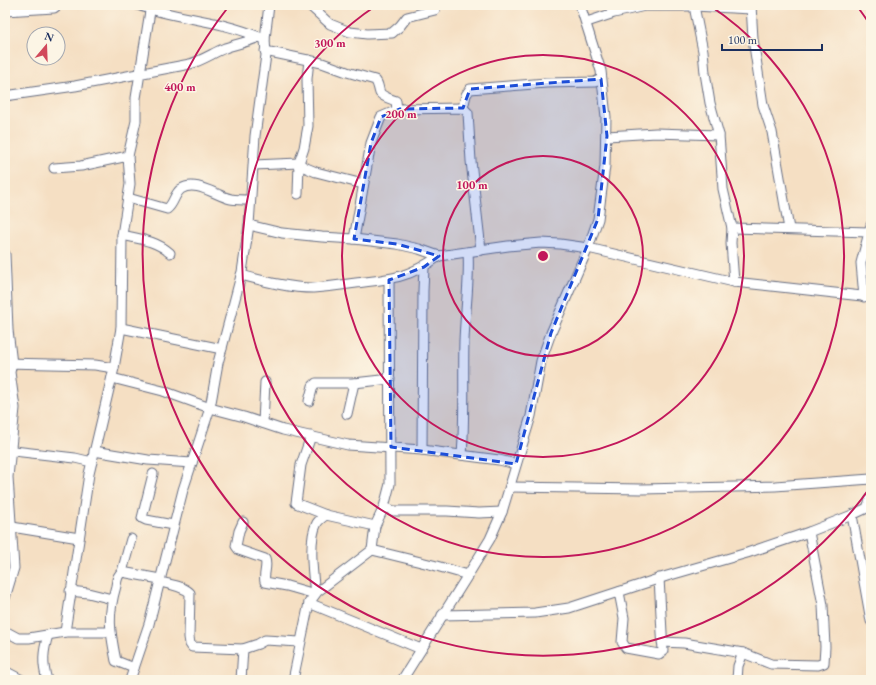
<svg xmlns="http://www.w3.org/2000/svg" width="876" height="685" viewBox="0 0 876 685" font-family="'EB Garamond',serif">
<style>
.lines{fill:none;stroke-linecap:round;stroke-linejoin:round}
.minor-casing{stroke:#676d81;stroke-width:11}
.minor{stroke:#fff;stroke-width:9}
.marked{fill:#1d4ed8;fill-opacity:0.2;stroke:#1d4ed8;stroke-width:3;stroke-dasharray:8 5;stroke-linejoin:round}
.ring{fill:none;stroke:#c2185b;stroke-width:2}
.centre{fill:#c2185b;stroke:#fcf5e5;stroke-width:2}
.ring-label{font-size:12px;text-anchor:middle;font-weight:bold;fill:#c2185b;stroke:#fcf5e5;stroke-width:3;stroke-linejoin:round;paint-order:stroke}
</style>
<rect width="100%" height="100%" fill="#fcf5e5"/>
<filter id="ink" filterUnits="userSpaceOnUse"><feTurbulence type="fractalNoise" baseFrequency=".025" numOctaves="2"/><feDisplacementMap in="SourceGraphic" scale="8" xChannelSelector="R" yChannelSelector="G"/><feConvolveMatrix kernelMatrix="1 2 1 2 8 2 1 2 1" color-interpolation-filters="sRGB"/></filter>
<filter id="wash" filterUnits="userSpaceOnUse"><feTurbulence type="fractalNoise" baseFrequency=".012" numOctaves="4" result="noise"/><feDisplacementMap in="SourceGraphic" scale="16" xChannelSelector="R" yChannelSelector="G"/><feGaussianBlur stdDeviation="0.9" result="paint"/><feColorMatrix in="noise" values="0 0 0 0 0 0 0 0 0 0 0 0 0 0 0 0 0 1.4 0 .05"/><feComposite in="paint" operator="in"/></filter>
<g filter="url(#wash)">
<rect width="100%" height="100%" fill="#f5dfc3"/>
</g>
<g filter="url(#ink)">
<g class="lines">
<defs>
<g id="minor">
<path d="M138,5C177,19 220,20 259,37"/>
<polyline points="309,5 330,24 350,32 367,34 392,33 400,26 407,17 435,10 437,5"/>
<polyline points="751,5 753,39 763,105 772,132 789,229"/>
<polyline points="694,6 703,51 705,73 710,103 719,135 723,189 732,228 731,243 734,282"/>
<polyline points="5,11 54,8 58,5"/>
<polyline points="587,22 614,13 645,6 694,6 751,9"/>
<path d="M265,51L322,63L347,72L375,80C379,84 378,88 380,93C383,97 391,99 396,101L397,110"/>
<path d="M5,96L75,86L190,64C203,60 213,53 225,48C236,44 248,42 259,37L265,39"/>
<polyline points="463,108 466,95 470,89 546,83 595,82 601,79"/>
<polyline points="607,136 656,133 719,135"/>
<polyline points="254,165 299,163 304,167 316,172 363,184"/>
<polyline points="54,168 81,166 128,156"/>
<polyline points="298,194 299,163 304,148 308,126 307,79 309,60"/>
<path d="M128,198L167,209C174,204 174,194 181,189C196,179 216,196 231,199C237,200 244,200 250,200"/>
<polyline points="249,225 282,233 322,237 354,239 397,244 419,249 439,256 508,246 541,243 560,244 588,248 734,282 871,297"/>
<polyline points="732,228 869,232"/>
<path d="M122,235C140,239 157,241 170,253"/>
<polyline points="354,239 371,143 381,117 400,109 463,108 468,113 471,161 481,250"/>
<polyline points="5,254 8,330 12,364 10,372 15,408 8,477 14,568 5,598"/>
<path d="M241,275C264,281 289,288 313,288C328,287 342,285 356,283C392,279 409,278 439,256"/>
<polyline points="864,297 861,263 871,225"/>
<polyline points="121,328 222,349"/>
<polyline points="5,363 95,365 114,368"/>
<polyline points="112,378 163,391 210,408 244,417 283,430 348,445 422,450 499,460 516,464"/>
<polyline points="309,401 313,386 316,383 354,383 390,379"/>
<polyline points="347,414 354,383"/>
<polyline points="263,423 265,382"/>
<polyline points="311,436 301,465 296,503 298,504 326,515 375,526"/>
<polyline points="5,450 75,458 92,462"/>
<polyline points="422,450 423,291 424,267"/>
<polyline points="94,451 148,460 192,463"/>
<path d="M462,455C465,417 463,379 464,341C465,311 470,281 468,252"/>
<polyline points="153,474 142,518 146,520 173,525"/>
<polyline points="510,487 642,489 775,486 871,479"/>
<polyline points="384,507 394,511 447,511 479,513 502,512"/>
<polyline points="852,515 871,621"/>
<path d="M243,522L239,531L236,546L239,550L265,559C268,566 263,574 265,582L287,586L315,594C313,576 308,539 317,523C319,520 323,517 326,515"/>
<polyline points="12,527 79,538"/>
<polyline points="372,550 433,565 468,575"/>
<polyline points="122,572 131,539"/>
<path d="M160,582C169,584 183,586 190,593L189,637L190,644L192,647L243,649L258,644L265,640L300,642"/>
<polyline points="70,591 88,593 112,599"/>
<polyline points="619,592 624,618 622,642 626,648 659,654 663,651 659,578"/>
<polyline points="309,603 421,649"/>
<polyline points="442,615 535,613 569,608 667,576 747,553 809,532 852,515 867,508 871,497"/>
<polyline points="5,631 18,638 29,638 65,632 110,632"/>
<polyline points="65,632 89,474 114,368 121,328 122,235 130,184 128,156 136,121 136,98 151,5"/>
<polyline points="662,642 684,643 743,653 771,664 818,665 824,663 825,647 823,605 809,532"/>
<path d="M134,668L116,661C110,630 107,617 116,586C117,580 117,575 122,572L160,579"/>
<polyline points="5,671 22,680"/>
<path d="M47,680C42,663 43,652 48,635"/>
<polyline points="130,680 149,624 183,490 210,408 218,363 242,272 249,225 255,136 266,55 265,39 269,5"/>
<polyline points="241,680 243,649"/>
<polyline points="293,680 309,603 317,592 372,550 375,526 384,507 390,484 389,280"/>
<polyline points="402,680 468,575 490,539 502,512 531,416 541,361 551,333 588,248 598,219 605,166 606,117 601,71 580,5"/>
<polyline points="737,680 738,666 743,653"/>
</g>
</defs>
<!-- minor casing -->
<use href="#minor" class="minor-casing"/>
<!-- minor -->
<use href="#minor" class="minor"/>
</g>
</g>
<!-- marked area -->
<path class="marked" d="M601,79L607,136L598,219L551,333L516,464L391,447L389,280L424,267L439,256L397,244L354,239L371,143L381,117L400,109L463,108L470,89Z"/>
<!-- distance rings -->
<g class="ring">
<circle cx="543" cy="256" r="100"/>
<circle cx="543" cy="256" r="201"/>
<path d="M709 5A301 301 0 1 1 377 5"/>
<path d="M869 489A401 401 0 1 1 229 6M857 6A401 401 0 0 1 869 23"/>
</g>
<circle cx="543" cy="256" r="6" class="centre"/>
<g class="ring-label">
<text x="330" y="47">300 m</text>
<text x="180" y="91">400 m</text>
<text x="401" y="118">200 m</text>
<text x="472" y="189">100 m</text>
</g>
<!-- margin -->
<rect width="876" height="685" fill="none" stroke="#fcf5e5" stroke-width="20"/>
<!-- north arrow -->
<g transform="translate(46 46) rotate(19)"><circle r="19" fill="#fcf5e5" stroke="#a2a6af"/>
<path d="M0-3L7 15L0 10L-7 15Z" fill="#d1495b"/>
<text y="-6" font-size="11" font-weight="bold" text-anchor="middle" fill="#1b2f5e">N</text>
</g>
<!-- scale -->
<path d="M722 44v6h100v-6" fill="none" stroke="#1b2f5e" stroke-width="2"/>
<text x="728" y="44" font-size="12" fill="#1b2f5e" stroke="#fcf5e5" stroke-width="3" paint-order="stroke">100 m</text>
</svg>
